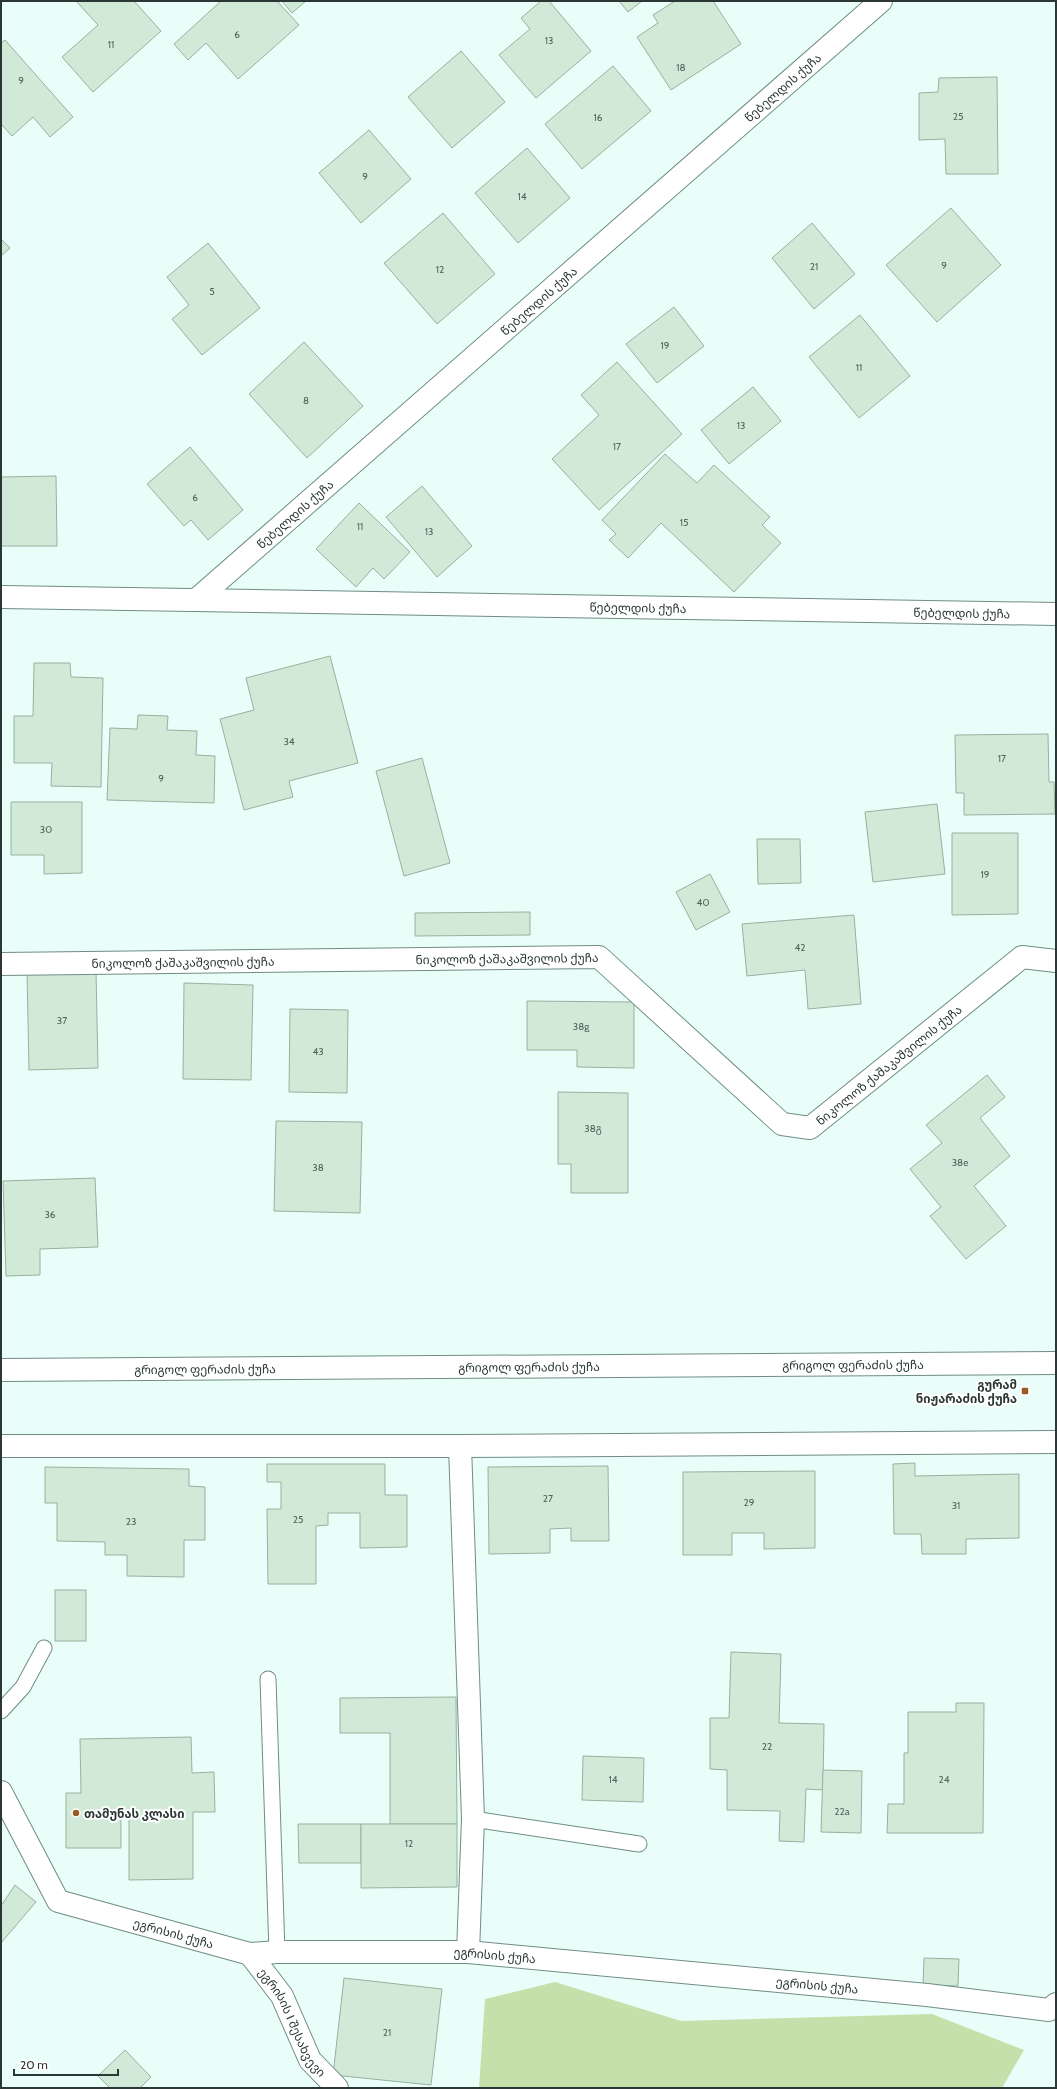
<svg xmlns="http://www.w3.org/2000/svg" width="1057" height="2089" viewBox="0 0 1057 2089" font-family="Cabin,'Noto Sans Georgian',sans-serif">
<style>
.green{fill:#c6e0ac}
.building{fill:#d1ead8;stroke:#98b09f}
.lines{fill:none;stroke-linecap:round;stroke-linejoin:round}
.lane-casing{stroke:#6e8d85;stroke-width:17}
.street-casing{stroke:#6e8d85;stroke-width:24}
.secondary-casing{stroke:#6e8d85;stroke-width:24}
.lane{stroke:#fff;stroke-width:15}
.street{stroke:#fff;stroke-width:22}
.secondary{stroke:#fff;stroke-width:22}
.poi-dot{fill:#9b5a25;stroke:#fff;stroke-width:1.5}
.labels{text-anchor:middle;dominant-baseline:central;stroke-width:4;stroke-linejoin:round;paint-order:stroke}
.number-label{font-size:10px;fill:#54645d}
.street-label{font-size:12px;fill:#2a3734;stroke:#fff}
.poi-label{font-size:12px;font-weight:bold;fill:#2a3734;stroke:#fff;text-anchor:end}
</style>
<rect width="100%" height="100%" fill="#eafef9"/>
<!-- green -->
<polygon class="green" points="555,1982 681,2021 932,2014 1024,2050 1002,2088 479,2088 485,1999"/>
<!-- building -->
<g class="building">
<polygon points="76,1 134,1 161,31 93,92 62,57 98,25"/>
<polygon points="221,1 277,1 299,25 238,79 206,43 188,60 174,44"/>
<polygon points="282,1 306,1 292,13"/>
<polygon points="541,1 549,1 591,51 536,98 499,55 530,29 521,18"/>
<polygon points="619,1 642,1 628,12"/>
<polygon points="675,1 713,1 741,44 671,90 637,37 658,23 653,15"/>
<polygon points="5,40 73,117 50,137 33,117 12,136 1,124 1,43"/>
<polygon points="461,51 505,102 452,148 408,97"/>
<polygon points="613,66 651,111 582,169 545,124"/>
<polygon points="997,77 998,174 946,174 945,139 919,140 919,93 938,92 939,78"/>
<polygon points="369,130 411,179 361,223 319,173"/>
<polygon points="527,148 570,198 518,243 475,193"/>
<polygon points="951,208 1001,265 937,322 886,265"/>
<polygon points="443,213 495,274 437,324 384,263"/>
<polygon points="812,223 855,274 814,309 772,258"/>
<polygon points="1,239 10,248 1,256"/>
<polygon points="208,243 260,308 202,355 172,319 189,305 167,277"/>
<polygon points="674,307 704,346 657,383 626,344"/>
<polygon points="860,315 910,376 859,418 809,357"/>
<polygon points="304,342 363,406 307,458 249,394"/>
<polygon points="617,362 682,434 599,510 552,459 599,415 581,395"/>
<polygon points="753,387 781,421 729,464 701,430"/>
<polygon points="190,447 243,510 208,540 191,520 184,526 147,484"/>
<polygon points="665,454 697,483 714,465 770,517 762,525 781,543 734,592 661,523 628,558 609,540 616,534 602,520"/>
<polygon points="56,476 57,546 1,546 1,477"/>
<polygon points="422,486 472,546 437,577 386,517"/>
<polygon points="359,503 410,552 384,579 373,568 356,587 316,549"/>
<polygon points="330,656 358,763 289,781 293,797 244,810 220,719 254,710 246,678"/>
<polygon points="34,663 70,663 71,677 103,678 101,787 51,786 52,763 14,763 14,716 33,716"/>
<polygon points="138,715 168,716 167,730 197,731 196,755 215,756 214,803 107,800 110,728 137,729"/>
<polygon points="1048,734 1049,782 1054,782 1055,814 964,815 964,793 956,793 955,735"/>
<polygon points="422,758 450,863 404,876 376,771"/>
<polygon points="11,802 82,802 82,873 44,874 44,855 11,855"/>
<polygon points="937,804 945,874 873,882 865,812"/>
<polygon points="952,833 1018,833 1018,914 952,915"/>
<polygon points="757,839 800,839 801,883 758,884"/>
<polygon points="710,874 730,912 696,930 676,892"/>
<polygon points="530,912 530,935 415,936 415,913"/>
<polygon points="854,915 861,1004 808,1009 805,970 747,976 742,924"/>
<polygon points="96,970 98,1068 29,1070 27,972"/>
<polygon points="184,983 253,985 251,1080 183,1079"/>
<polygon points="527,1001 634,1002 634,1068 577,1067 577,1050 527,1050"/>
<polygon points="290,1009 348,1010 347,1093 289,1092"/>
<polygon points="987,1075 1005,1097 980,1118 1010,1156 974,1186 1006,1226 966,1259 930,1216 941,1207 910,1169 942,1143 926,1125"/>
<polygon points="558,1092 628,1093 628,1193 571,1193 571,1164 558,1164"/>
<polygon points="276,1121 362,1122 360,1213 274,1211"/>
<polygon points="95,1178 98,1247 40,1249 40,1275 6,1276 3,1181"/>
<polygon points="915,1463 915,1476 1019,1474 1019,1538 966,1539 966,1554 922,1554 921,1534 894,1534 893,1464"/>
<polygon points="267,1464 385,1464 385,1495 407,1495 407,1547 360,1548 360,1513 328,1513 328,1525 316,1526 316,1584 268,1584 267,1509 281,1509 281,1482 267,1482"/>
<polygon points="608,1466 609,1541 571,1541 571,1528 550,1529 550,1553 489,1554 488,1467"/>
<polygon points="45,1467 189,1469 189,1486 205,1487 205,1540 184,1540 184,1577 127,1576 127,1555 105,1555 105,1542 57,1541 57,1503 45,1503"/>
<polygon points="815,1471 815,1548 764,1549 764,1533 732,1533 732,1555 683,1555 683,1472"/>
<rect x="55" y="1590" width="31" height="51"/>
<polygon points="731,1652 781,1654 779,1723 824,1724 823,1790 806,1789 804,1842 779,1841 780,1811 727,1810 727,1770 710,1769 710,1718 729,1718"/>
<polygon points="456,1697 457,1824 390,1824 390,1733 340,1733 340,1698"/>
<polygon points="956,1703 984,1703 983,1833 887,1833 888,1804 904,1804 904,1753 908,1753 908,1712 956,1712"/>
<polygon points="191,1737 192,1773 214,1772 215,1812 193,1812 193,1879 129,1880 129,1815 121,1815 121,1848 66,1848 66,1793 81,1793 80,1739"/>
<polygon points="583,1756 644,1758 643,1802 582,1800"/>
<polygon points="823,1770 862,1771 861,1833 821,1832"/>
<polygon points="298,1824 361,1824 361,1863 299,1863"/>
<polygon points="361,1824 457,1824 457,1887 361,1888"/>
<polygon points="15,1885 36,1902 1,1943 1,1906"/>
<polygon points="924,1958 959,1959 958,1986 923,1985"/>
<polygon points="344,1978 442,1989 431,2085 333,2075"/>
<polygon points="125,2050 151,2077 140,2088 110,2088 98,2076"/>
</g>
<g class="lines">
<defs>
<g id="lane">
<polyline points="268,1679 277,1952"/>
<polyline points="1,1711 23,1687 44,1648"/>
<polyline points="473,1819 639,1844"/>
</g>
<g id="street">
<path id="s1" d="M1,597L1056,614"/>
<path id="s2" d="M196,600L881,1"/>
<path id="s3" d="M1,964L599,957L782,1124L810,1128L1022,957L1056,961"/>
<polyline points="1,1446 460,1446 1056,1442"/>
<polyline points="460,1446 473,1819 468,1952"/>
<path id="s4" d="M1,1792L58,1901L250,1954L277,1952H468L927,1995L1049,2010L1056,2004"/>
<path id="s5" d="M250,1954L282,1996L310,2060L337,2088"/>
</g>
<g id="secondary">
<path id="s6" d="M1,1370L1056,1363"/>
</g>
</defs>
<!-- lane casing -->
<use href="#lane" class="lane-casing"/>
<!-- street casing -->
<use href="#street" class="street-casing"/>
<!-- secondary casing -->
<use href="#secondary" class="secondary-casing"/>
<!-- lane -->
<use href="#lane" class="lane"/>
<!-- street -->
<use href="#street" class="street"/>
<!-- secondary -->
<use href="#secondary" class="secondary"/>
</g>
<!-- markers -->
<g class="poi-dot">
<rect x="1021" y="1387" width="8" height="8" rx="2"/>
<circle cx="76" cy="1813" r="4"/>
</g>
<g class="labels">
<!-- number labels -->
<g class="number-label">
<text x="237" y="34">6</text>
<text x="549" y="40">13</text>
<text x="111" y="44">11</text>
<text x="681" y="67">18</text>
<text x="21" y="80">9</text>
<text x="958" y="116">25</text>
<text x="598" y="117">16</text>
<text x="365" y="176">9</text>
<text x="522" y="196">14</text>
<text x="944" y="265">9</text>
<text x="814" y="266">21</text>
<text x="440" y="269">12</text>
<text x="212" y="291">5</text>
<text x="665" y="345">19</text>
<text x="859" y="367">11</text>
<text x="306" y="400">8</text>
<text x="741" y="425">13</text>
<text x="617" y="446">17</text>
<text x="195" y="497">6</text>
<text x="684" y="522">15</text>
<text x="360" y="526">11</text>
<text x="429" y="531">13</text>
<text x="289" y="741">34</text>
<text x="1002" y="758">17</text>
<text x="161" y="778">9</text>
<text x="46" y="829">30</text>
<text x="985" y="874">19</text>
<text x="703" y="902">40</text>
<text x="800" y="947">42</text>
<text x="62" y="1020">37</text>
<text x="581" y="1026">38g</text>
<text x="318" y="1051">43</text>
<text x="593" y="1128">38გ</text>
<text x="960" y="1162">38e</text>
<text x="318" y="1167">38</text>
<text x="50" y="1214">36</text>
<text x="548" y="1498">27</text>
<text x="749" y="1502">29</text>
<text x="956" y="1505">31</text>
<text x="298" y="1519">25</text>
<text x="131" y="1521">23</text>
<text x="767" y="1746">22</text>
<text x="613" y="1779">14</text>
<text x="944" y="1779">24</text>
<text x="842" y="1811">22a</text>
<text x="409" y="1843">12</text>
<text x="387" y="2032">21</text>
</g>
<!-- street labels -->
<g class="street-label">
<text stroke="none"><textPath href="#s2" startOffset="779">წებელდის ქუჩა</textPath></text>
<text stroke="none"><textPath href="#s2" startOffset="455">წებელდის ქუჩა</textPath></text>
<text stroke="none"><textPath href="#s2" startOffset="131">წებელდის ქუჩა</textPath></text>
<text stroke="none"><textPath href="#s1" startOffset="637">წებელდის ქუჩა</textPath></text>
<text stroke="none"><textPath href="#s1" startOffset="961">წებელდის ქუჩა</textPath></text>
<text stroke="none"><textPath href="#s3" startOffset="506">ნიკოლოზ ქაშაკაშვილის ქუჩა</textPath></text>
<text stroke="none"><textPath href="#s3" startOffset="182">ნიკოლოზ ქაშაკაშვილის ქუჩა</textPath></text>
<text stroke="none"><textPath href="#s3" startOffset="975">ნიკოლოზ ქაშაკაშვილის ქუჩა</textPath></text>
<text stroke="none"><textPath href="#s6" startOffset="852">გრიგოლ ფერაძის ქუჩა</textPath></text>
<text stroke="none"><textPath href="#s6" startOffset="528">გრიგოლ ფერაძის ქუჩა</textPath></text>
<text stroke="none"><textPath href="#s6" startOffset="204">გრიგოლ ფერაძის ქუჩა</textPath></text>
<text stroke="none"><textPath href="#s4" startOffset="243">ეგრისის ქუჩა</textPath></text>
<text stroke="none"><textPath href="#s4" startOffset="567">ეგრისის ქუჩა</textPath></text>
<text stroke="none"><textPath href="#s4" startOffset="891">ეგრისის ქუჩა</textPath></text>
<text stroke="none"><textPath href="#s5" startOffset="81">ეგრისის I შესახვევი</textPath></text>
</g>
<!-- poi labels -->
<g class="poi-label">
<text x="1017" y="1384">გურამ<tspan x="1017" dy="14">ნიჟარაძის ქუჩა</tspan></text>
<text x="84" y="1813" text-anchor="start">თამუნას კლასი</text>
</g>
</g>
<!-- border -->
<rect width="1057" height="2089" fill="none" stroke="#2a3734" stroke-width="4"/>
<!-- scale -->
<path d="M14 2069v6h104v-6" fill="none" stroke="#2a3734" stroke-width="2"/>
<text x="20" y="2069" font-size="12" fill="#2a3734" stroke="#ffffff" stroke-width="3" paint-order="stroke">20 m</text>
</svg>
